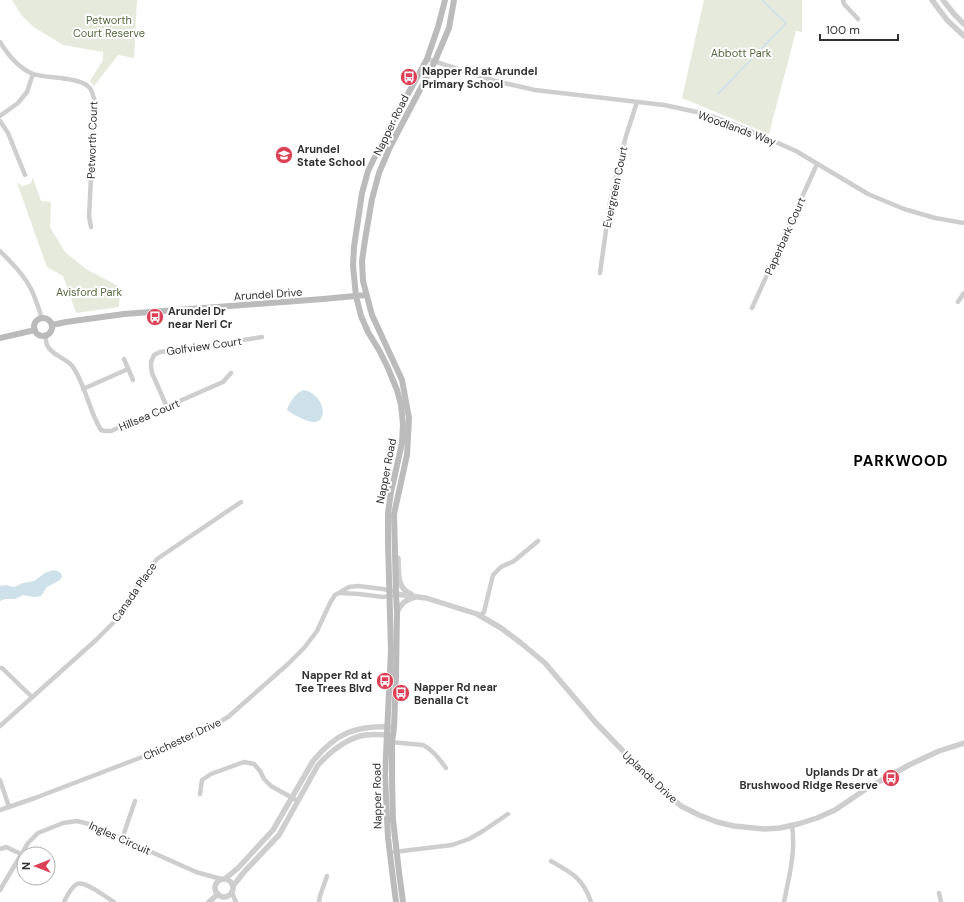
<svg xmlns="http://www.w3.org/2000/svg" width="964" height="902" viewBox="0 0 964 902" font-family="'DM Sans',sans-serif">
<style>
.green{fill:#e5eadd}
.water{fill:#cee1eb}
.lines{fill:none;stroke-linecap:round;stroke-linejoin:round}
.stream{stroke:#cee1eb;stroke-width:1.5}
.minor{stroke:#cecece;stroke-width:4.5}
.tertiary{stroke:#cecece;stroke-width:5.5}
.secondary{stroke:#bbb;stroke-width:6}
.labels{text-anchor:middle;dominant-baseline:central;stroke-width:4;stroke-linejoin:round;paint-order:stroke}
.park-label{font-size:11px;fill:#576b40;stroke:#fff}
.poi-label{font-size:11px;font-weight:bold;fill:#313131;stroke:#fff;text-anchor:start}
.street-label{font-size:11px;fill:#313131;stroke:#fff}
.district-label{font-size:15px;font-weight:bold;letter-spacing:1px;fill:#000;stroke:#fff}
</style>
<rect width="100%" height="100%" fill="#fff"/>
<!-- green -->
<g class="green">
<polygon points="12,0 137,0 134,58 118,55 94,86 90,81 103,60 103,52 63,45 35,28 22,16"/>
<polygon points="704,0 802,0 802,32 796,31 769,134 682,98"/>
<polygon points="33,178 41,201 51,202 50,227 65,252 86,269 120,287 119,307 76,313 63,276 47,267 17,183 23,186 31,183"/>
</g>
<!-- water -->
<g class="water">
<path d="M303,390C327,393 332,433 303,419C298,417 292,414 287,410C290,401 295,394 303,390Z"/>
<path d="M53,570C58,571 62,572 62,577L60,580L47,587L41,596L34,597L23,595L15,599H5L0,601V586L5,585L14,587L23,583L34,581L45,573Z"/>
</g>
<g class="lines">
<!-- stream -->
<polyline class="stream" points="718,94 786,23 762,0"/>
<!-- minor -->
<g class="minor">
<polyline points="843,0 844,4 858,19"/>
<path d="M0,42C8,55 18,68 33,74C47,79 84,76 91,90C93,94 94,99 95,102L89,216L91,227"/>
<polyline points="427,59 495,81 535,90 664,105 706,114 746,129 796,151 868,194 904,209 935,218 964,223"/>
<polyline points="0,116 18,103 27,92 33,74"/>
<polyline points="0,121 8,133 25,175"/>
<path d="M0,251C12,263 25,276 32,291C36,300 39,309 42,319"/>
<polyline points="600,273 610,202 626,136 637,102"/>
<polyline points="958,302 964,293"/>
<polyline points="752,308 817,164"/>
<path d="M45,336C46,339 46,342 47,345C52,356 67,358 73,367C86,386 89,411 101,430L105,431H111L223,382L231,373"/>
<polyline points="124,359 133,380"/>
<polyline points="83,389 128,369"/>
<polyline points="167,407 152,373 151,366 151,362 154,355 160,352 186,349 262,337"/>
<polyline points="339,593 359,594 383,597 391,596"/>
<polyline points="480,616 484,612 493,575 501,567 514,561 538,541"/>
<polyline points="0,668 2,668 32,697"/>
<polyline points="0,726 96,640 120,616 140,582 157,559 241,502"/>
<path d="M390,742L423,745C433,750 439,759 446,768"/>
<polyline points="0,780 9,807"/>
<polyline points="200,794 202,780 211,774 244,762 254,764 260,771 264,779 271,786 298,801"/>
<polyline points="0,810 35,798 150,754 206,730 228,717 288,664 304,648 317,631 330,603 335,595 339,593 349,587 358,586 383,589 392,591"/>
<polyline points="122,839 135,801"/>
<polyline points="0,849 6,847 21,854"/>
<polyline points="394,852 452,845 469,839 483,831 508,814"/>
<path d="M551,861C572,873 583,878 591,902"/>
<polyline points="0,890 28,843 38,833 63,823 77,821 89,824 196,872 221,879"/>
<polyline points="232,893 236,902"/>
<polyline points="939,893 941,902"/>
<path d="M64,902C67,896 71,887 77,884C85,880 107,898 114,902"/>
<polyline points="319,902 320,896 327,876"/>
<path d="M784,902C789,877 796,851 792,826"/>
</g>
<!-- tertiary -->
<g class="tertiary">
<polyline points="932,0 947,20 964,36"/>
<polyline points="943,0 954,14 964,24"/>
<path d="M398,558C399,572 396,588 411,594"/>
<polyline points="396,594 426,598 477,614 501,628 521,643 545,663 596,723 654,783 681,806 699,815 717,822 734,826 765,829 780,828 798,824 817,818 835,810 866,789 909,765 939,751 964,743"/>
<path d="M397,612C402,603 405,600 415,597"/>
<path d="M226,878L238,868L273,830L313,761C336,733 356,725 392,727"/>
<circle cx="224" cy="888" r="9"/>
<path d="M233,886L244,872L279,835L318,765C330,752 347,738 365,735C374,734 382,735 391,735"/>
<polyline points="209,902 218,894"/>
</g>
<!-- secondary -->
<g class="secondary">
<circle cx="43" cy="327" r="9"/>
<polyline points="52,325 66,322 124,314 323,299 366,295"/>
<polyline points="0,338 35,330"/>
<polyline points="396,902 388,838 385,775 391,651 388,542 388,513 391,492 402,443 403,424 401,405 397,390 388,368 379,350 368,332 361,316 356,296 353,266 354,247 362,193 368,171 386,134 427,59 438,27 445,0"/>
<polyline points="403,902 399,872 393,820 392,779 392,742 394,727 396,676 397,612 396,594 394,514 407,455 409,418 402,380 372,315 363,281 362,261 365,240 372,199 379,173 390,147 435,61 449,28 454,0"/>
</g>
</g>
<!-- icons -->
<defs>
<symbol id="bus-disc" viewBox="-11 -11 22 22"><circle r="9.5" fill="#db4054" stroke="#fff"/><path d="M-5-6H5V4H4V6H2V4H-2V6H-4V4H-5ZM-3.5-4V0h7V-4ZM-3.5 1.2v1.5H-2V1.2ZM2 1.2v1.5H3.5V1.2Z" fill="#fff"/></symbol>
<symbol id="school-disc" viewBox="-11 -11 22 22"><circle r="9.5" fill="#db4054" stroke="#fff"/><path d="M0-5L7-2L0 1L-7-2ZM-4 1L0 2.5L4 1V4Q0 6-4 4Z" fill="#fff"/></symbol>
</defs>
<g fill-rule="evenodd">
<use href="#bus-disc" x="399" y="67" width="20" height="20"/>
<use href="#school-disc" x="274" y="145" width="20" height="20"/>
<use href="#bus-disc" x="145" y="307" width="20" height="20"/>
<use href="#bus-disc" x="375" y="671" width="20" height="20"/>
<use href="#bus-disc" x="391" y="683" width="20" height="20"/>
<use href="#bus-disc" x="881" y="768" width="20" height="20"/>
</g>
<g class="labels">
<!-- park labels -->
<g class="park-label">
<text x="109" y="20">Petworth<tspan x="109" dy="13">Court Reserve</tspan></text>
<text x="741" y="53">Abbott Park</text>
<text x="89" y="292">Avisford Park</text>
</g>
<!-- poi labels -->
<g class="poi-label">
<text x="422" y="71">Napper Rd at Arundel<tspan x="422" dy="13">Primary School</tspan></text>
<text x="297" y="149">Arundel<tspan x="297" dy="13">State School</tspan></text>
<text x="168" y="311">Arundel Dr<tspan x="168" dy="13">near Neri Cr</tspan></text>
<text x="372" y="675" text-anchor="end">Napper Rd at<tspan x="372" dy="13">Tee Trees Blvd</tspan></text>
<text x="414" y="687">Napper Rd near<tspan x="414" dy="13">Benalla Ct</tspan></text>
<text x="878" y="772" text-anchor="end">Uplands Dr at<tspan x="878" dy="13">Brushwood Ridge Reserve</tspan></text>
</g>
<!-- street labels -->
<g class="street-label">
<text transform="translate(391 125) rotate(-64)">Napper Road</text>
<text transform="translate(737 128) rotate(20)">Woodlands Way</text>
<text transform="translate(92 140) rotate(-88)">Petworth Court</text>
<text transform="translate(615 187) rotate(-78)">Evergreen Court</text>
<text transform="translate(785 236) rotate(-66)">Paperbark Court</text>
<text transform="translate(268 294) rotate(-4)">Arundel Drive</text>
<text transform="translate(204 346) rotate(-8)">Golfview Court</text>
<text transform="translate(149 415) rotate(-23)">Hillsea Court</text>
<text transform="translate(386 471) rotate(-79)">Napper Road</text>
<text transform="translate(134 592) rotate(-55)">Canada Place</text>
<text transform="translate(182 739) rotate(-25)">Chichester Drive</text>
<text transform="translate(650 777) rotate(43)">Uplands Drive</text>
<text transform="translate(377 796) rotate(-91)">Napper Road</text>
<text transform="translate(120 838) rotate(24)">Ingles Circuit</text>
</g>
<!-- district labels -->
<g class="district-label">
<text x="901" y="461">PARKWOOD</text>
</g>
</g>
<!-- north arrow -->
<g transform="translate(36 866) rotate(270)"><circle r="19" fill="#ffffff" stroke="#adadad"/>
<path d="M0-3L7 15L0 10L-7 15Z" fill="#db4054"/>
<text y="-6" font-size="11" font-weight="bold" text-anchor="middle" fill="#313131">N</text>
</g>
<!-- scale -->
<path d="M820 34v6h78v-6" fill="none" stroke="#313131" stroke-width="2"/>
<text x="826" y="34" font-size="12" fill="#313131" stroke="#ffffff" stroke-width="3" paint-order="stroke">100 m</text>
</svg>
